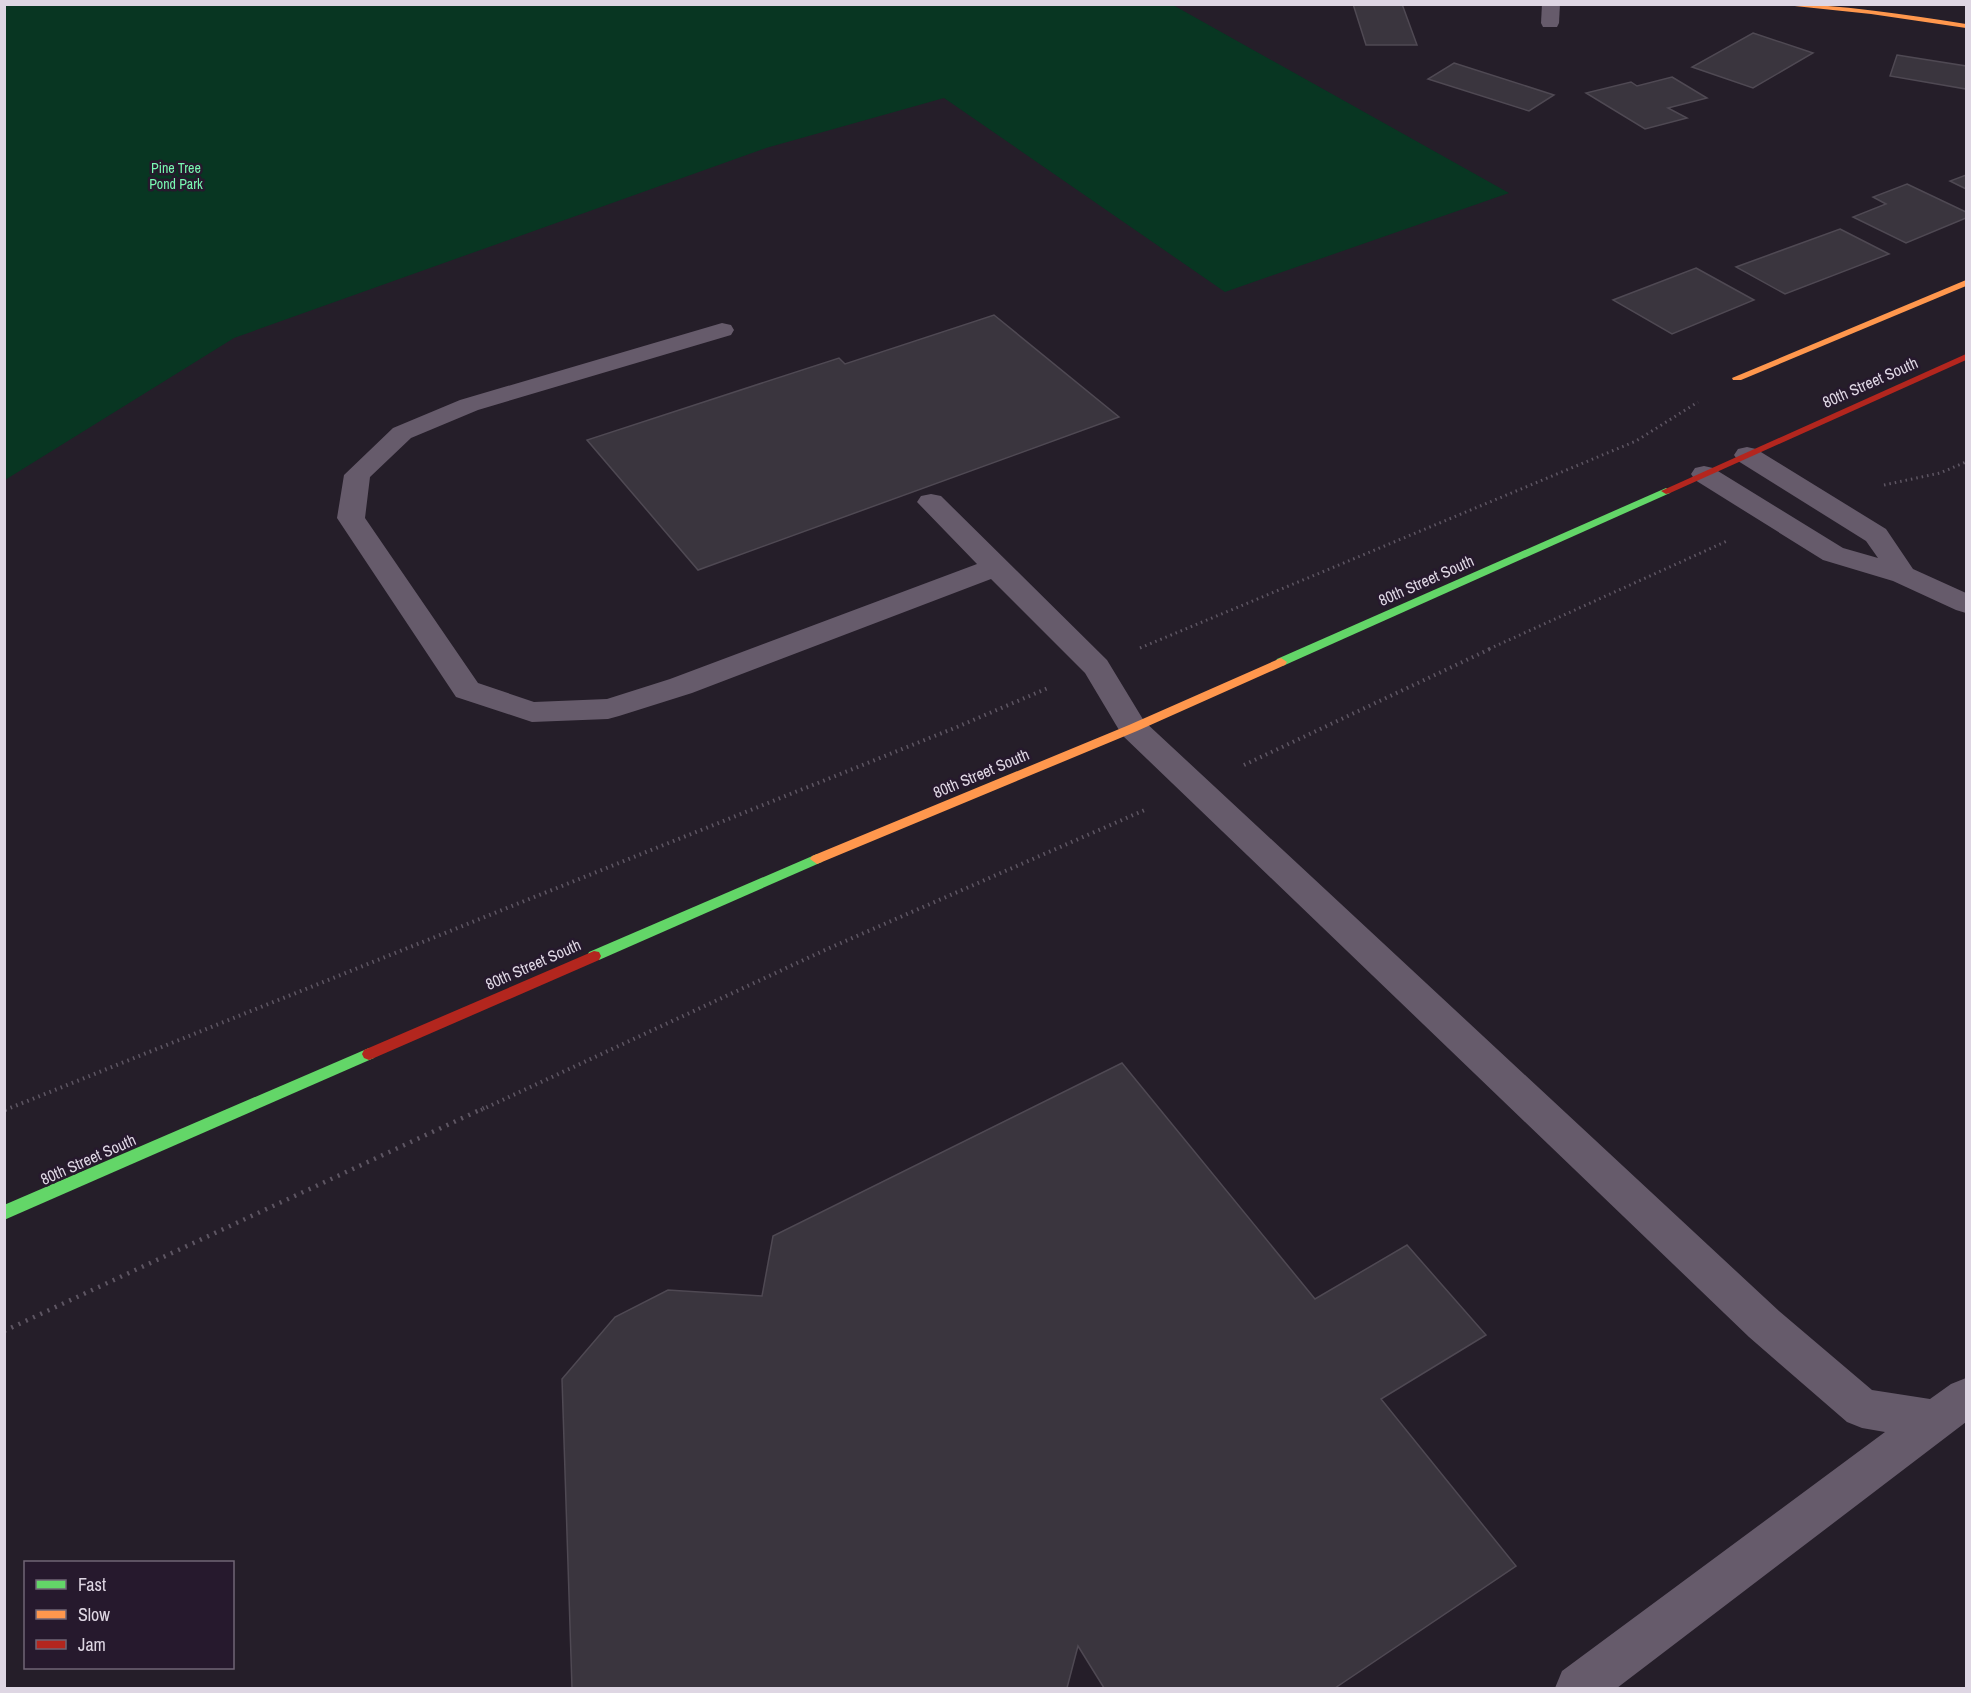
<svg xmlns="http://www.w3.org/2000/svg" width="1971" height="1693" viewBox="0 0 1971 1693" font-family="'Archivo Narrow',sans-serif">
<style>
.green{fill:#083622}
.building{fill:#3a353e;stroke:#4f4953;stroke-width:1.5}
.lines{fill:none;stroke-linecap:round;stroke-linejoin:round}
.path-far2{stroke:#5e5663;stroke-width:3;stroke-dasharray:1.5 4;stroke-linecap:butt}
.path-far1{stroke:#5e5663;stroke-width:4;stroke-dasharray:1.5 4.5;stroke-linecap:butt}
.path{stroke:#5e5663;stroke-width:4.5;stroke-dasharray:2 6;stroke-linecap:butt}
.lane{fill:#665b6b;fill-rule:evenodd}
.street{fill:#665b6b;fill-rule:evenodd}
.fast{fill:#63d668;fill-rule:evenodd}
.slow{fill:#ff974d;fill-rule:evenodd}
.jam{fill:#b3261e;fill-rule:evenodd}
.labels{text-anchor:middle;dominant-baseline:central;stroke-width:5;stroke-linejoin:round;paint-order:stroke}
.far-park-label{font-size:14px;fill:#79f9b2;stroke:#26192d}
.street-label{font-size:16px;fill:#ded6e3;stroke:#26192d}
</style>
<rect width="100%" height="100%" fill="#251e29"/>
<!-- green -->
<polygon class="green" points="5,4 1173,5 1509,193 1225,292 944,98 766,148 234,338 5,480"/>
<!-- building -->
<g class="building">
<polygon points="1353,4 1402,4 1417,45 1366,45"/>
<polygon points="1753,33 1813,53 1753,88 1692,67"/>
<polygon points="1897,55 1966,66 1966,89 1890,76"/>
<polygon points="1454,63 1554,95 1529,111 1428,79"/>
<polygon points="1672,77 1707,98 1668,108 1687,118 1645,129 1586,93 1631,82 1637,86"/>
<polygon points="1966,175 1966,189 1950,181"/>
<polygon points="1907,184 1966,212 1966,218 1906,243 1853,217 1886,204 1873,197"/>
<polygon points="1840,229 1889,254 1785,294 1736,267"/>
<polygon points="1696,268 1754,300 1672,334 1613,300"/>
<polygon points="994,315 1119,417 698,570 587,440 839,358 845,364"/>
<polygon points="1122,1063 1315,1299 1407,1245 1486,1335 1381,1399 1516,1566 1335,1688 1104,1688 1078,1646 1067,1688 572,1688 562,1379 615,1317 668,1290 762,1296 773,1236"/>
</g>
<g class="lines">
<!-- path-far2 -->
<g class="path-far2">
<polyline points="1884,485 1940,473 1966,462"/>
<polyline points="1140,648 1636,441 1698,402"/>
<polyline points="1489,649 1727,541"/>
</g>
<!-- path-far1 -->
<g class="path-far1">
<polyline points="1244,765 1492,648"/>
<polyline points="5,1110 957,727 1048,688"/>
<polyline points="481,1110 825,950 1147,809"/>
</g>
<!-- path -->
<g class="path">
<polyline points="4,1110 9,1108"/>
<polyline points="4,1331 484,1108"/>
</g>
<!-- lane -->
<g class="lane">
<polygon points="722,323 731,325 734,330 731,335 478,410 411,438 370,477 365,518 478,683 534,702 607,699 670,679 977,564 917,502 921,496 931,494 941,496 1107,660 1144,721 1779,1311 1872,1390 1930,1399 1951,1384 1966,1378 1966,1422 1617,1688 1555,1688 1562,1671 1885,1432 1862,1428 1847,1422 1749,1337 1122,735 1085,673 991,579 692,693 619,716 608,719 532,722 456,697 337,518 344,475 393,428 460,400"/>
<polygon points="1747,447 1756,449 1886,529 1913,569 1966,593 1966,613 1956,610 1893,581 1823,560 1695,480 1691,474 1695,468 1704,466 1713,468 1843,548 1878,558 1866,541 1738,461 1734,455 1738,449"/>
</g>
<!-- street -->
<polygon class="street" points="1542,4 1560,4 1559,23 1557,27 1543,27 1541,23"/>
<!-- fast -->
<g class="fast">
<polygon points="1666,488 1671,491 1670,493 1285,665 1281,666 1275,662 1277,659"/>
<polygon points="817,854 824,859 822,862 599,960 589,960 587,956 589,952"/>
<polygon points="369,1048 374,1050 376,1054 374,1058 4,1220 4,1205"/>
</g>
<!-- slow -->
<g class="slow">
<path d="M1775,4C1839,4 1902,14 1966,24V28L1871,14Z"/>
<polygon points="1966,280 1966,286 1741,380 1733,380 1732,378"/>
<polygon points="1281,658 1287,662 1285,665 1137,731 822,862 817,864 810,859 812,856 1129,725"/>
</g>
<!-- jam -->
<g class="jam">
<polygon points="1966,354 1966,360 1670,493 1666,494 1661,491"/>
<polygon points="594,951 599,952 601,956 599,960 374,1058 369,1060 364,1058 362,1054 364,1050"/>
</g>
</g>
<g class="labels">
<!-- far-park labels -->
<g class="far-park-label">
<text x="176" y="168">Pine Tree<tspan x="176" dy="16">Pond Park</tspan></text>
</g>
<!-- street labels -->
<g class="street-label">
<text transform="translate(1870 382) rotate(-24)">80th Street South</text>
<text transform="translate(1426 580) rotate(-24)">80th Street South</text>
<text transform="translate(981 773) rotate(-23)">80th Street South</text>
<text transform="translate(533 964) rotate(-24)">80th Street South</text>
<text transform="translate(88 1159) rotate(-24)">80th Street South</text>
</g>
</g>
<!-- border -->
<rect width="1971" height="1693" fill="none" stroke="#ded6e3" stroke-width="12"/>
<!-- legend -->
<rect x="24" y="1561" width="210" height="108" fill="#26192d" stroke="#706576" stroke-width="1.5"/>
<rect x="36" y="1580" width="30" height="9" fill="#63d668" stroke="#706576" stroke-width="1.5"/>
<text x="78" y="1591" font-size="18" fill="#ded6e3">Fast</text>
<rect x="36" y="1610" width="30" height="9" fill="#ff974d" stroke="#706576" stroke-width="1.5"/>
<text x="78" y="1621" font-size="18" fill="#ded6e3">Slow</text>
<rect x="36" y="1640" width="30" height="9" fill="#b3261e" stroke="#706576" stroke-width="1.5"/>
<text x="78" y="1651" font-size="18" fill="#ded6e3">Jam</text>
</svg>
